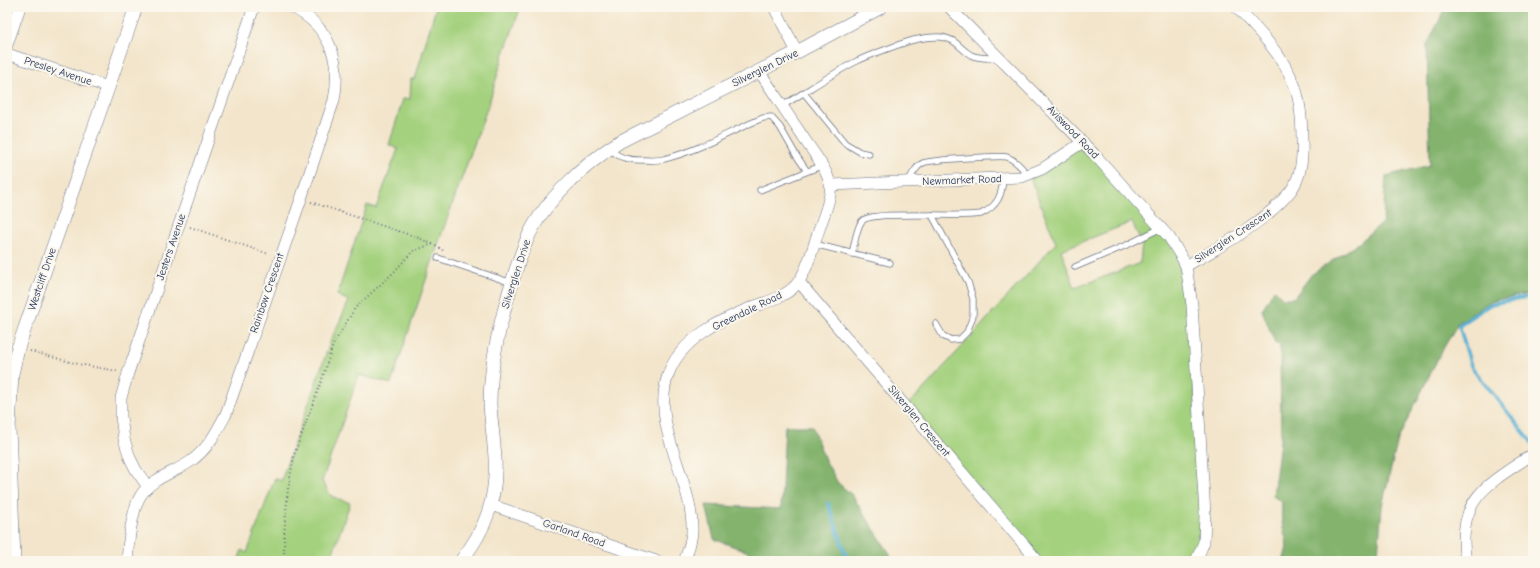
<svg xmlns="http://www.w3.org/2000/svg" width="1540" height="568" viewBox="0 0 1540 568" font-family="'Comic Neue',sans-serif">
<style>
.green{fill:#a4d17e;stroke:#60806e;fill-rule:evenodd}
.forest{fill:#83b36d;stroke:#4f7166}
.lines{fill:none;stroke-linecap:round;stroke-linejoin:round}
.stream{stroke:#57b1d5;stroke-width:3.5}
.service-casing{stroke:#676f84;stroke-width:7}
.minor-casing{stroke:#676f84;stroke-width:12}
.tertiary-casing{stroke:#676f84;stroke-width:14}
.path{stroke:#676f84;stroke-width:2;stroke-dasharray:1 3;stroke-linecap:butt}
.service{stroke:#fff;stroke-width:5.5}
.minor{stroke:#fff;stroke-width:11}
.tertiary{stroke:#fff;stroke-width:13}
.labels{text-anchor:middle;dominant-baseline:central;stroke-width:4;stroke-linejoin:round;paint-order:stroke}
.street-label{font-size:11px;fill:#1b2f5e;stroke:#fbf7ec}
</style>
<rect width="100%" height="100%" fill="#fbf7ec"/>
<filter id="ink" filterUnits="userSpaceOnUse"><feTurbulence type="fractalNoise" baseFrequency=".025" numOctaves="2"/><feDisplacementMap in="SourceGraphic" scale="8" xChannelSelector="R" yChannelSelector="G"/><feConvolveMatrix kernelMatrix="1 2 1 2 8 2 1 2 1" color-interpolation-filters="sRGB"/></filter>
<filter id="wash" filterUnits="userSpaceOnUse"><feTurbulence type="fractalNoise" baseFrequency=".012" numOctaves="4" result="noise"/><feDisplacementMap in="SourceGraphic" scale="16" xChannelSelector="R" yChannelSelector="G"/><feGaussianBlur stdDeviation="0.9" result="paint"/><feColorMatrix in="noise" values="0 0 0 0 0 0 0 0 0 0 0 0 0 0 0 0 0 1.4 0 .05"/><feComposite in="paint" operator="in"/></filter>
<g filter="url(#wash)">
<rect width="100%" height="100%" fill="#f3e5cb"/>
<!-- green -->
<g class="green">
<polygon points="436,7 521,7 504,53 489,103 438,244 391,384 359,375 322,481 331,496 350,503 330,561 238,561 242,550 247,553 275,478 281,481 331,340 349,301 337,295 367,205 376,208 398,149 389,145 403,99 410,99 411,79 415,79"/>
<path d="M1083,142L1183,258L1205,514L1196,561H1037L906,406L920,393L1056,243L1029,175ZM1132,222L1142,244L1140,263L1075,288L1061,250Z"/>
</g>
<!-- forest -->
<g class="forest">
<path d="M1446,7H1533V293L1491,301L1458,323L1439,356L1398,439L1382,506L1378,554L1380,561H1283C1291,539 1284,541 1282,521C1281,515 1282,508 1282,502L1273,496L1281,434L1280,345L1275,343L1262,310L1274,289L1283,298H1294L1311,275L1359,243L1383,222L1386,176L1430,165L1427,45Z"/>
<polygon points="785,426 812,426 825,460 838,483 852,495 890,554 890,561 758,561 751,553 714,539 706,505 781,509"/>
</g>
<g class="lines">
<!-- stream -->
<g class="stream">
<polyline points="1533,296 1491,304 1459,325 1471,366 1533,444"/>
<polyline points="828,503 848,561"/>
</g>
</g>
</g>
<g filter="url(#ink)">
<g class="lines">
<defs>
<g id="service">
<polyline points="804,93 845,143 860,152 869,154"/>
<path d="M782,106C807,91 830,75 855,62C865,57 876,53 887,49C903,43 921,36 940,37C958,39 958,48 971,55C979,59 989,58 998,58"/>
<path d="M610,148C617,158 628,160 640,160C647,160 657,161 664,159C699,151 730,131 763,118L771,117L780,127L796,155L807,171"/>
<path d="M908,182C912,175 916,166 923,163C929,160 1001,155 1007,157C1016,160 1022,168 1028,175"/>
<polyline points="760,190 821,166"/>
<polyline points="932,215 968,282 973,299 973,316 967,332 960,339 951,340 943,336 936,324"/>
<polyline points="814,244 890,263"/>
<path d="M852,254C854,246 857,226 862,221C872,210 960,218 981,214C998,206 1002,195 1003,178"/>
<polyline points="438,258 512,283"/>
<polyline points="1075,267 1129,244 1161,228"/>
</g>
<g id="minor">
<polyline points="774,7 797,52"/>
<polyline points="949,7 1094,154 1169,237 1182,258 1186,266 1192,305 1205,514 1204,542 1196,561"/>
<polyline points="7,45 20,7"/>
<polyline points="7,54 108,87"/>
<polyline points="831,185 1022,177 1042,169 1083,142"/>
<path d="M1186,266C1221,246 1263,224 1289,193C1301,179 1303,159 1302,141C1302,122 1301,102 1294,84C1282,54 1258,30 1236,7"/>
<polyline points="799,282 1038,561"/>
<polyline points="148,487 136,470 130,458 124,439 121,417 121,398 128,373 254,7"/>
<polyline points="491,505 656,561"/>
<path d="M127,561C128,544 132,509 141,495C152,478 176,472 191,461C208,449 217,431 226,414L301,199L334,100C342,60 329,26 292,7"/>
<path d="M684,561C688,552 691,542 692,532C694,480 650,428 668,375C680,339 722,319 755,306C770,301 790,295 799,281C809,267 814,243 820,227C823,217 833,194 830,184C826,167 812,151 803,137C788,115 774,93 759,71"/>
<path d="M1466,561C1455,499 1488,484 1533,454"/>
</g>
<g id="tertiary">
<polyline points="14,561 9,428 12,374 18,348 136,7"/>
<path d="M461,561C486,529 497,499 495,458C494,440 491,422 490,404C490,373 496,341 504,311C510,288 517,264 526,242C541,203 585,164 619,142L797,52L881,7"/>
</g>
</defs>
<!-- service casing -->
<use href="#service" class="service-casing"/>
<!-- minor casing -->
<use href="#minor" class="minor-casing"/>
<!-- tertiary casing -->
<use href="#tertiary" class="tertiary-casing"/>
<!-- path -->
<g class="path">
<polyline points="311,202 419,238 442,249 443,251"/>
<polyline points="190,227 269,254"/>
<polyline points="30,351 78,364 117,371"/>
<polyline points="284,561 284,535 288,489 294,455 321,382 333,345 355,308 393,273 413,251 433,244"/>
</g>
<!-- service -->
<use href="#service" class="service"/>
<!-- minor -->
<use href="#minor" class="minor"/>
<!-- tertiary -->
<use href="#tertiary" class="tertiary"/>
</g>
</g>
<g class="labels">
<!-- street labels -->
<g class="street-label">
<text transform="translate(765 68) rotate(-26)">Silverglen Drive</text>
<text transform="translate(58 71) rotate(18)">Presley Avenue</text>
<text transform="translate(1073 132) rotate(46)">Aviswood Road</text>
<text transform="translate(962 180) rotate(-2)">Newmarket Road</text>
<text transform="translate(1233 236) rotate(-33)">Silverglen Crescent</text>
<text transform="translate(171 247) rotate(-71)">Jesters Avenue</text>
<text transform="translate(516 274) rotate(-72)">Silverglen Drive</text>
<text transform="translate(42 279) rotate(-71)">Westcliff Drive</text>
<text transform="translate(267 293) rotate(-71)">Rainbow Crescent</text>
<text transform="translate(747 311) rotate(-26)">Greendale Road</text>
<text transform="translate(919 421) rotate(50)">Silverglen Crescent</text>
<text transform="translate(574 533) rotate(19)">Garland Road</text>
</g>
</g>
<!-- margin -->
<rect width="1540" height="568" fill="none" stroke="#fbf7ec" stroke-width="24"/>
</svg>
